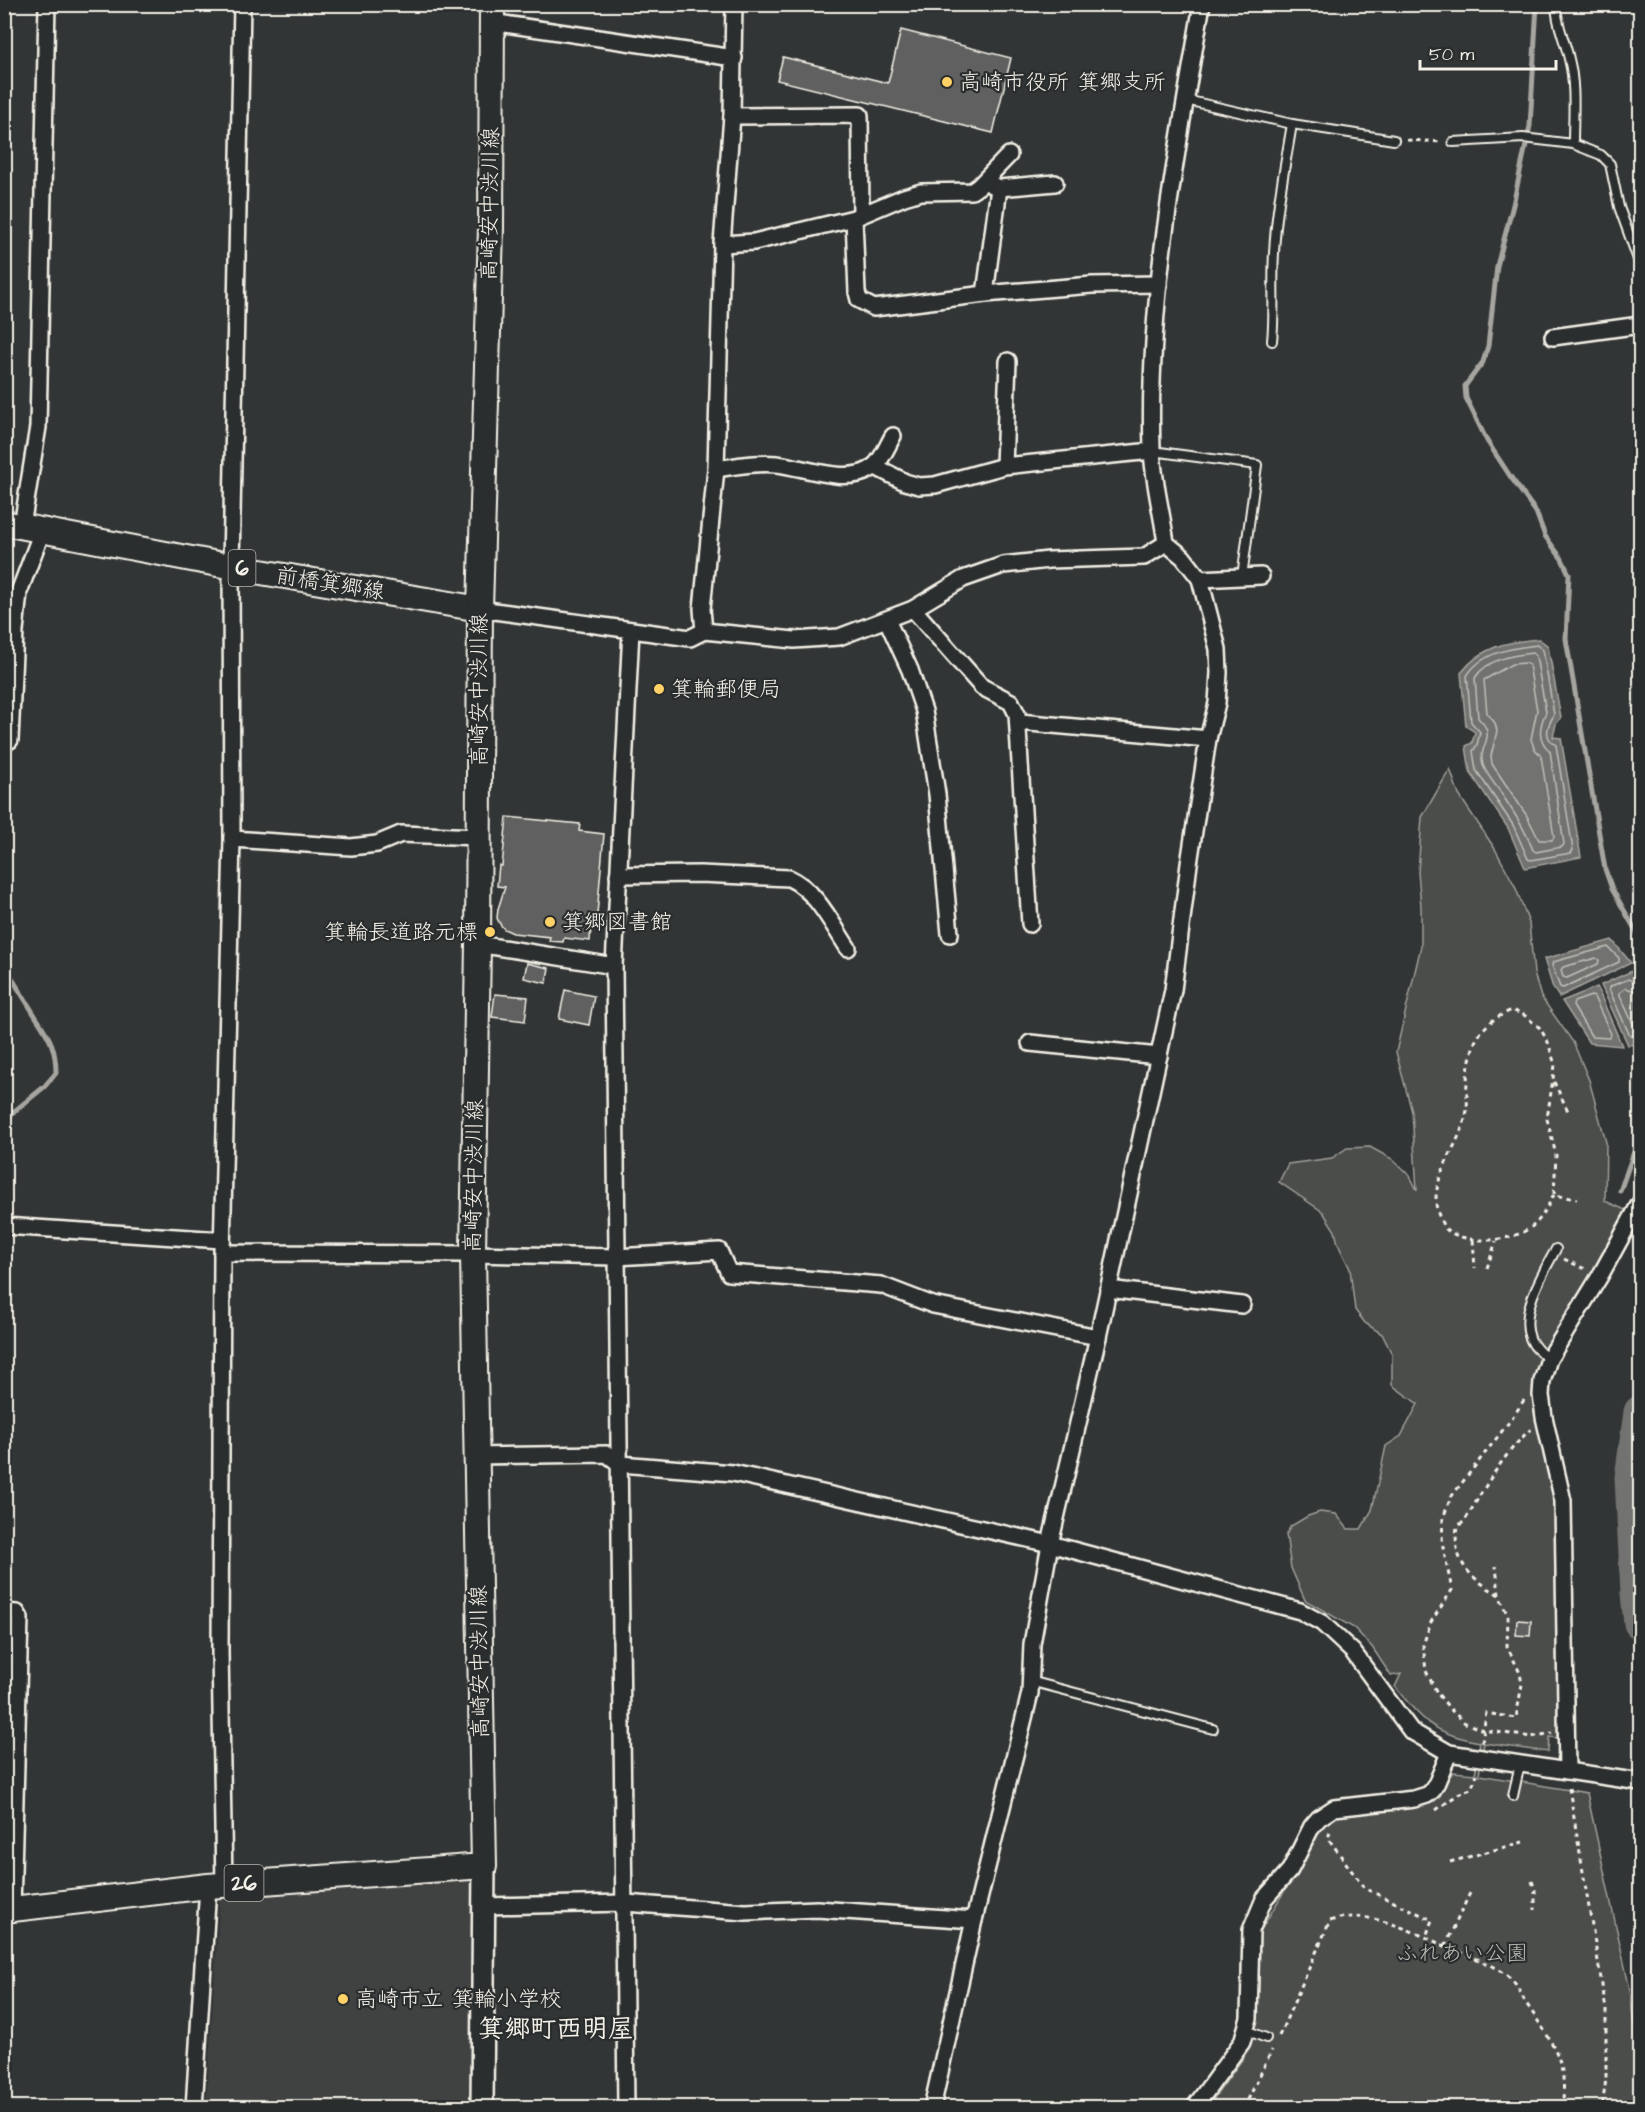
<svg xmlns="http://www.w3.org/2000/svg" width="1645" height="2112" viewBox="0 0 1645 2112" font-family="'Architects Daughter','Klee One',sans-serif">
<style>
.built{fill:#404242}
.green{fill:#4b4d4c;stroke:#a09f9a;stroke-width:1.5}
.water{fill:#727370;stroke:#a6a5a0;stroke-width:1.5}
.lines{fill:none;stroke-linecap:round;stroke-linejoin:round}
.shore{stroke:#c0bfb8;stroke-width:1.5}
.stream{stroke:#a6a5a0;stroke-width:5}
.river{stroke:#727370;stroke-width:33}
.building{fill:#5f605f;stroke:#f4f1e8;stroke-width:1.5}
.lane-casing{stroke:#f4f1e8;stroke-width:12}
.street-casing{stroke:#f4f1e8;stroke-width:20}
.secondary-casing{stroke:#f4f1e8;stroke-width:26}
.primary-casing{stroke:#f4f1e8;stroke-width:28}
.path{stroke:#f4f1e8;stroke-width:3;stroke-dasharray:4.5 4.5;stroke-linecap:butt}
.lane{stroke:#2a2d2e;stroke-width:8}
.street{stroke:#2a2d2e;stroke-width:15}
.secondary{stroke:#2a2d2e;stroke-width:21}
.primary{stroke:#2a2d2e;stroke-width:24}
.poi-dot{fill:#ffd166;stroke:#2a2d2e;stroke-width:2}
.labels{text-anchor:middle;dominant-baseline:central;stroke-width:4.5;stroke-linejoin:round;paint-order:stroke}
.shield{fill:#2a2d2e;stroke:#b7b6b0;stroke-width:1.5}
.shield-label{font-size:21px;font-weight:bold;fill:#f4f1e8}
.poi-label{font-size:22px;fill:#f4f1e8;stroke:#2a2d2e;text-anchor:start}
.street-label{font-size:22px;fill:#f4f1e8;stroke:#2a2d2e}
.park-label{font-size:22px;fill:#b9b8b1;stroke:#2a2d2e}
.quarter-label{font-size:26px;font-weight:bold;fill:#f4f1e8;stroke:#2a2d2e}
</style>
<rect width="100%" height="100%" fill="#323535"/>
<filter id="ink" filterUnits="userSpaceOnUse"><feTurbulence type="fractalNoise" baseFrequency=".0167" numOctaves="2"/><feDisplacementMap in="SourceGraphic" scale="12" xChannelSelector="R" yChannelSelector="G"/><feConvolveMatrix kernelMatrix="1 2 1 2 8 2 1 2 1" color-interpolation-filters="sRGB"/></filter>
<g filter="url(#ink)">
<!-- built -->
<polygon class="built" points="473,1879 471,2101 437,2108 206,2107 220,1897"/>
<!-- green -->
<path class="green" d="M1450,769L1459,795L1495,849L1515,886L1529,923L1534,973L1541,997L1573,1042L1589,1080L1606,1142L1605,1201L1630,1212L1537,1375L1555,1493L1557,1597V1738L1549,1737L1548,1752L1484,1743L1479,1775L1587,1793L1630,1990L1637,2052L1633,2107L1207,2108L1244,2057L1253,2032L1256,1948L1260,1931L1296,1872L1320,1824L1340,1813L1438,1794L1453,1772L1475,1774L1480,1742C1434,1734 1424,1722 1395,1687L1401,1674L1391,1676L1372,1647L1354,1628L1305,1600L1291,1568L1286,1534L1291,1526L1308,1516L1320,1512L1336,1514L1348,1529H1361L1372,1510L1386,1446L1401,1436L1418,1404L1392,1385V1354L1382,1334L1365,1323L1355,1310L1350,1269L1338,1244L1335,1231L1323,1212L1279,1182L1288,1164L1332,1158L1347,1148L1370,1147L1392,1159L1410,1176L1417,1190L1412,1112L1396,1052L1421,946V906L1418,872L1422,817Z"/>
<!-- water -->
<g class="water">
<path d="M1539,639L1548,646L1561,718L1556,724L1553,737L1561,738L1581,857L1525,868L1508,828L1470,772L1466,746L1472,743L1475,732L1466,726L1461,673C1482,646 1506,642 1539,639Z"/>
<polygon points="1612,940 1631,963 1559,997 1553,988 1544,959"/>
<polygon points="1634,970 1640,985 1640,1036 1637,1044 1628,1045 1601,985"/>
<polygon points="1597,987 1622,1046 1589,1043 1562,1001"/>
</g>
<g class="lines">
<!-- shore -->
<g class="shore">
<path d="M1537,645L1543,650L1554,715C1547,727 1543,737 1556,745L1573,850L1571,853L1531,860L1528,859L1513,825L1476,770L1473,751L1477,745L1480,732L1471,722L1467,676C1481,652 1512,648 1537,645Z"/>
<path d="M1533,653L1536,656L1546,712C1539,727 1537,740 1550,751L1564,844L1562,847L1536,852L1533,850C1525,829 1513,811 1501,793C1495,784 1486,774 1483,765C1477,745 1499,737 1478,718L1475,678C1486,659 1513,655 1533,653Z"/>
<polygon points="1526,663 1529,665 1537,710 1531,739 1534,748 1541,756 1554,837 1552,840 1539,840 1527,816 1492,764 1491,756 1497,731 1495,723 1487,713 1484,680 1512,664"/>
<polygon points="1608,947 1619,958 1619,962 1563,988 1560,987 1552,965 1553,962"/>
<polygon points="1596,958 1599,960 1598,964 1567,978 1563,977 1561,970 1563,967"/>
<polyline points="1640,985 1635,984 1629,979 1611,986 1609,989 1630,1036 1640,1035"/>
<polyline points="1640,993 1626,988 1619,993 1634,1026 1640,1028"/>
<polygon points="1591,996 1594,997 1611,1034 1609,1038 1592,1037 1573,1006 1574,1002"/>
</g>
<!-- stream -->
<g class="stream">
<polyline points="1537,4 1530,126 1513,205 1497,266 1488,346 1483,362 1465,386 1466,398 1487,441 1510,476 1536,512 1545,536 1562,559 1569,574 1566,639 1605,869 1612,889 1640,938"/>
<path d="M4,965C13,980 22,995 31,1009C46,1034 56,1042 56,1073L44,1087L11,1114L4,1146"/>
<polyline points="1620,1191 1640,1135"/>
</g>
<!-- river -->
<polyline class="river" points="1640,1412 1631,1478 1637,1593 1640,1623"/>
</g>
<!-- building -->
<g class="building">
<polygon points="901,30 1011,58 993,133 777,80 783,57 888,83"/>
<polygon points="507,817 580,824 579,831 604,834 596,926 591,926 590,941 564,938 563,942 549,941 550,937 513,933 504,929 500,924 497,918 498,909 505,887 497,886 499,865 502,866"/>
<polygon points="527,963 549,968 546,983 524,978"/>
<polygon points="565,990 594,996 589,1025 559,1019"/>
<polygon points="495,994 528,997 525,1021 492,1017"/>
<polygon points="1517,1620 1531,1621 1530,1636 1516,1635"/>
</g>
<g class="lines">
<defs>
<g id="lane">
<path d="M1556,4C1556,24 1565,40 1569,59C1576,86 1573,116 1573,144"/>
<polyline points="1186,100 1292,124 1394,140"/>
<polyline points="1453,142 1523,138 1573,144 1601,155 1610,164 1619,207 1640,265"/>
<path d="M1272,341C1275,312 1272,283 1274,253C1276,210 1285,167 1292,124"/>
<polyline points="1152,451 1257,465 1242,577"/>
<path d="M1549,1359C1546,1356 1541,1354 1538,1350C1511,1324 1542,1275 1556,1249"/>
<polyline points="1030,1681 1213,1729"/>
<polyline points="1513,1796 1520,1764"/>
<polyline points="1246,2030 1266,2038"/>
</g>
<g id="street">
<polyline points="491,22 734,58"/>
<polyline points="732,116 860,115 861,214"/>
<polyline points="990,184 999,188 1055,183"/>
<polyline points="854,218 857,292 859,300 874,308 985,294 1092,285 1159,284"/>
<polyline points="722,244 754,242 854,218 904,197 921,192 972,191 979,186 1009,155"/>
<polyline points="985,294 999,188"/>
<polyline points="1553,337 1640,325"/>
<polyline points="874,466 905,482 919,486 935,485 1004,466 1152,451"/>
<polyline points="1004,466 1008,361"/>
<path d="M716,469C736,466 757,462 777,464C803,467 845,484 869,470C880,465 887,446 893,436"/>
<polyline points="22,526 38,427 47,4"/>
<polyline points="1200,579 1261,576"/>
<polyline points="480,609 690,638 704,631 702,609 716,469 722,244 732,116 734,4"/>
<polyline points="913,609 982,687 1011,702 1017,714 1030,924"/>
<polyline points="887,620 910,670 924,711 937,794 950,934"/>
<polyline points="704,631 794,640 839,637 913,609 963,579 1003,565 1049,560 1144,557 1166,543"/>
<polyline points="1019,722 1208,739"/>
<polyline points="10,740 15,631 19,592 38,542 40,530"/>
<polyline points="232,839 351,847 377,844 401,834 479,837"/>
<path d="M618,875L700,874L789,878C816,890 832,924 848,948"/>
<polyline points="478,944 614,966"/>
<polyline points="1030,1043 1159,1056"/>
<polyline points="4,1226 222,1240"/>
<polyline points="222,1253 473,1254 616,1257 719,1251 729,1273 881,1285 933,1305 1098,1337"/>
<polyline points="1108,1289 1242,1305"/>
<polyline points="476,1456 607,1454 620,1464 733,1473 1050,1544 1300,1611 1322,1623 1353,1652 1411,1731 1449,1753 1640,1782"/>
<polyline points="4,1612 17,1613 20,1618 12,1909"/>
<polyline points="1567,1771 1563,1501 1544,1417 1541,1395 1542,1381 1549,1359 1600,1276 1640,1203"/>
<polyline points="224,1885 220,1651 222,1253 232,839 231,566 242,4"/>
<polyline points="485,1906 625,1903 745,1912 817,1909 974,1920"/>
<polyline points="194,2108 208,1886"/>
<polyline points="626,2108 614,966 631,630"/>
<path d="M932,2108L974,1920L1025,1714L1030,1693L1032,1644L1050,1544L1098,1337L1173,990L1189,864L1208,739L1217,703L1219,673L1218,649L1200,579L1183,557L1166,543C1162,513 1153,479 1152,449C1147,300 1177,151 1202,4"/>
<polyline points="1194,2108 1242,2042 1249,2018 1251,1930 1264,1899 1290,1870 1312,1826 1319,1818 1334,1808 1414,1799 1427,1795 1432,1791 1437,1782 1449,1753"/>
</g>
<polyline id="secondary" points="482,2108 484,1866"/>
<g id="primary">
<polyline points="4,523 249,570 480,609"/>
<polyline points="4,1910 208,1886 484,1866 473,1254 478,944 480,609 491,228 492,4"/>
</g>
</defs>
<!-- lane casing -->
<use href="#lane" class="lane-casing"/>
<!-- street casing -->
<use href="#street" class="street-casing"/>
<!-- secondary casing -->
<use href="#secondary" class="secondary-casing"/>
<!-- primary casing -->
<use href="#primary" class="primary-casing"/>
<!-- path -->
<g class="path">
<polyline points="1407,140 1442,142"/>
<polyline points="1639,690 1640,652"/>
<polyline points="1554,1082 1569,1113"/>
<path d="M1554,1195C1548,1205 1543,1217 1534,1225C1515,1242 1468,1246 1447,1230C1442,1226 1439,1216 1437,1210C1430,1175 1462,1144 1467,1110C1468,1101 1466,1092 1467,1083C1467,1071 1471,1053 1475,1042C1483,1026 1495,1017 1512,1010L1524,1015L1540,1028L1548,1042L1555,1065L1547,1119L1556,1155L1554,1195L1577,1199"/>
<polyline points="1473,1240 1475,1268"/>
<polyline points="1564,1259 1585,1269"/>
<polyline points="1487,1268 1496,1241"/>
<polyline points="1524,1400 1513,1417 1451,1497 1443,1518 1442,1542 1452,1590 1431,1622 1423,1645 1426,1671 1437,1693 1451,1710 1465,1723 1483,1730 1531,1737 1552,1733"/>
<path d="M1499,1595C1470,1577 1452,1563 1457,1526L1464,1522C1484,1489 1502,1455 1531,1429"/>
<polyline points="1482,1743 1486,1713 1516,1718 1522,1684 1520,1673 1507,1646 1508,1617 1499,1595 1496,1566"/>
<polyline points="1569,1788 1606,2009 1606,2079 1602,2108"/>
<polyline points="1436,1810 1460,1793 1471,1789 1477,1774"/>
<polyline points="1330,1832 1328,1838 1364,1888 1432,1920 1426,1937"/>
<polyline points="1450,1862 1523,1842"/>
<polyline points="1532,1881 1535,1890 1535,1910"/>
<polyline points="1445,1946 1470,1893"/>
<path d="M1279,2036L1330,1921C1369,1906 1421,1936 1456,1951C1474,1958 1494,1964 1509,1977C1517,1983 1521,1995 1526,2003C1551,2041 1569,2060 1562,2108"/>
<polyline points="1244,2108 1272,2050"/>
</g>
<!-- lane -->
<use href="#lane" class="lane"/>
<!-- street -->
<use href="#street" class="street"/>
<!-- secondary -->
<use href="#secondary" class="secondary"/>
<!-- primary -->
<use href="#primary" class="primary"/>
</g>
</g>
<!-- markers -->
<g class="poi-dot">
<circle cx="947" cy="82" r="6"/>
<circle cx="659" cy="689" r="6"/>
<circle cx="550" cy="922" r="6"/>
<circle cx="490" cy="932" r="6"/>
<circle cx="343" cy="1999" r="6"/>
</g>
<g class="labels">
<!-- shield labels -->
<g class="shield">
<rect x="228.5" y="550" width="27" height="36" rx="4.5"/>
<rect x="224.5" y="1865" width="39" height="36" rx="4.5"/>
</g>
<g class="shield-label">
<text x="242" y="568">6</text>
<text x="244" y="1883">26</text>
</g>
<!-- poi labels -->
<g class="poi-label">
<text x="959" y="82">高崎市役所 箕郷支所</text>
<text x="671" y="689">箕輪郵便局</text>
<text x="562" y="922">箕郷図書館</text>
<text x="478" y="932" text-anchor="end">箕輪長道路元標</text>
<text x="355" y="1999">高崎市立 箕輪小学校</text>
</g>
<!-- street labels -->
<g class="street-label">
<text transform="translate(490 204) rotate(-89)">高崎安中渋川線</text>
<text transform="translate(330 584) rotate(9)">前橋箕郷線</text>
<text transform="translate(479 690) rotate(-90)">高崎安中渋川線</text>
<text transform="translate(474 1176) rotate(-89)">高崎安中渋川線</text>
<text transform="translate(480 1662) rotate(-91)">高崎安中渋川線</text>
</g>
<!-- park labels -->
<g class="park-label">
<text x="1462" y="1953">ふれあい公園</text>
</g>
<!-- quarter labels -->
<g class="quarter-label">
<text x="556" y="2029">箕郷町西明屋</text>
</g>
</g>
<!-- margin -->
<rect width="1645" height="2112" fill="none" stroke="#2a2d2e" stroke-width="24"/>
<rect x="12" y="12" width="1621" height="2088" fill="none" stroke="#f4f1e8" stroke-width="2" filter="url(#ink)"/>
<!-- scale -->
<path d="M1420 60v9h136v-9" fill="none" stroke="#f4f1e8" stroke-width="3"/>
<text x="1429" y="60" font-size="18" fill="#f4f1e8" stroke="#2a2d2e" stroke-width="4.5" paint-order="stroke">50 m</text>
</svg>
